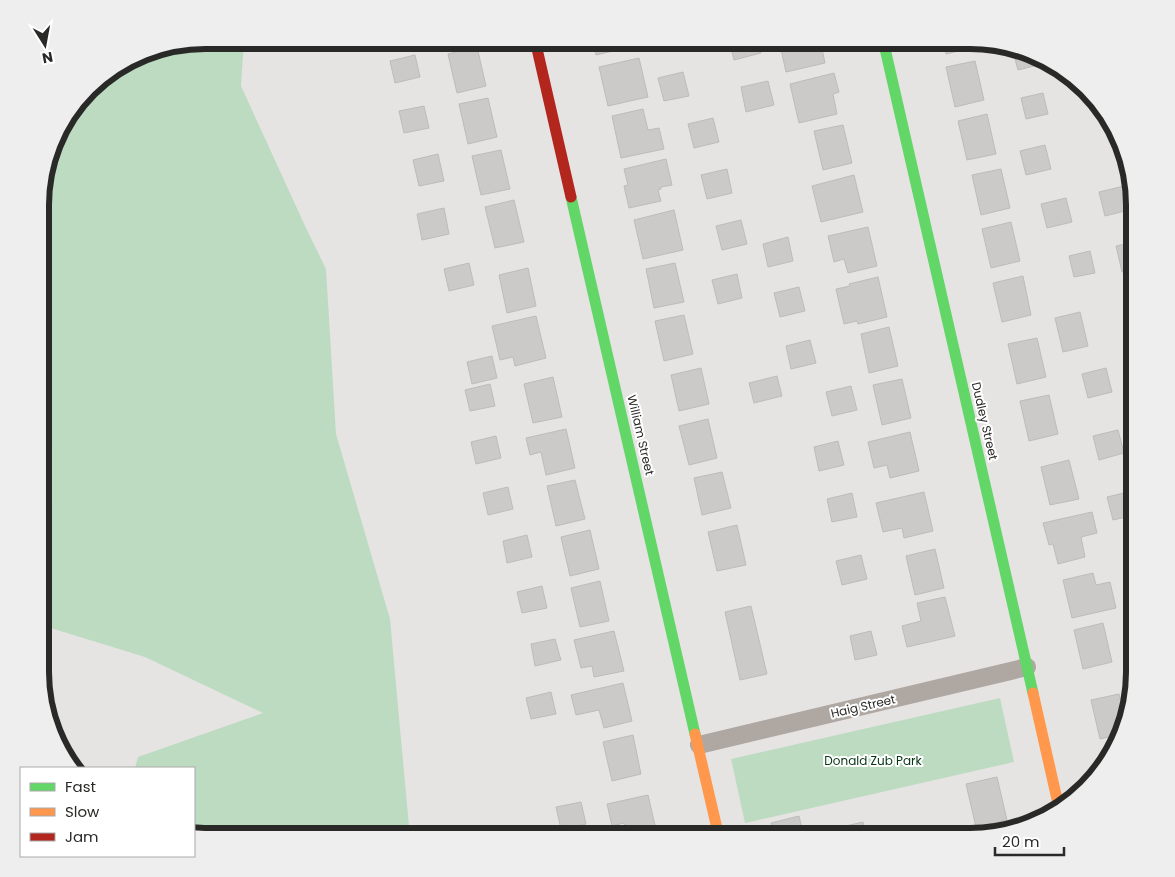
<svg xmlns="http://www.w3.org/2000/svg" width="1175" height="877" viewBox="0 0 1175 877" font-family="Poppins,sans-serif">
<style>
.green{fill:#bcdbc1}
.building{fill:#cbcac9;stroke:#bdbcbb}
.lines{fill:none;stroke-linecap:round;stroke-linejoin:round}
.street{stroke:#aea7a2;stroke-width:18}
.fast{stroke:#63d668;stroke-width:11}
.slow{stroke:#ff974d;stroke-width:11}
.jam{stroke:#b3261e;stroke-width:11}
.labels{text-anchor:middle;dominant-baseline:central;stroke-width:4;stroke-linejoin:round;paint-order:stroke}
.street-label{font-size:12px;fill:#292928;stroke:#fff}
.park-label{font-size:12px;fill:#063416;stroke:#fff}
.rim{fill:none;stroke:#292928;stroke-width:6}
</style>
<rect width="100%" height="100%" fill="#e6e4e3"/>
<!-- green -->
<g class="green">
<polygon points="205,40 244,40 241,86 306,228 326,269 336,434 390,619 410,837 194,837 194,768 135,768 138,757 263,713 145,657 41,625 41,183 62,123 96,81 151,49"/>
<polygon points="1000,698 1014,762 745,823 731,759"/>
</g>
<!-- building -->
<g class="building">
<polygon points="593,40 624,40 626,48 596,55"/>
<polygon points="649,40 675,40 676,44 652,50"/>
<polygon points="729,40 758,40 761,53 734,60"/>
<polygon points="779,40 827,40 828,42 821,44 825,63 786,72"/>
<polygon points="943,40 974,40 975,47 946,54"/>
<polygon points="477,47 486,86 457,93 448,54"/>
<polygon points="1012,48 1033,52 1041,57 1042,64 1018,70"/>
<polygon points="415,55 420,77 395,83 390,61"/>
<polygon points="639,58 648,97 608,106 599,67"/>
<polygon points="975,61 984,100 955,107 946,67"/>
<polygon points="683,72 689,96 664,101 658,78"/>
<polygon points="834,73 839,92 833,94 837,114 799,123 790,84"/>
<polygon points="768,81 774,105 746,112 741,87"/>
<polygon points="1043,93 1048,114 1026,119 1021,98"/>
<polygon points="488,98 497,137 468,144 459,104"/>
<polygon points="424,106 429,128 404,133 399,111"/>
<polygon points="643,109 648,130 659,128 664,149 621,158 612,116"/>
<polygon points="987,114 996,154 967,160 958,121"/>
<polygon points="713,118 719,142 694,148 688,124"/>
<polygon points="843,125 852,163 823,170 814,131"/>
<polygon points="1045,145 1051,169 1026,175 1020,151"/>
<polygon points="501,150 510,189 481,195 472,156"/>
<polygon points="438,154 444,181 419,186 413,160"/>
<polygon points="666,159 672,185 661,187 661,189 658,190 661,201 629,208 624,186 628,185 624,169"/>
<polygon points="727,169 732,193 707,199 701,175"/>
<polygon points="1001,169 1010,208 981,215 972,175"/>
<polygon points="854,175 863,212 821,222 812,186"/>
<polygon points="1124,186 1129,210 1105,216 1099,192"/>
<polygon points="1066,198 1072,222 1047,228 1041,204"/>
<polygon points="514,200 524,242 495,248 485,207"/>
<polygon points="444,208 449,234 422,240 417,214"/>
<polygon points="674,210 683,250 643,259 634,220"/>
<polygon points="741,220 747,244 722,250 716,226"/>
<polygon points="1011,222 1020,261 991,268 982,229"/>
<polygon points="868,227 877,266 848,273 844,259 834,262 828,236"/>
<polygon points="788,237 793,261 768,267 763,244"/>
<polygon points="1135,242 1135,269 1122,272 1116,246"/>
<polygon points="1090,251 1095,273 1074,277 1069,256"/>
<polygon points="469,263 474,285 449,291 444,269"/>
<polygon points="675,263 684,302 654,308 646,269"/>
<polygon points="528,268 536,306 507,313 499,275"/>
<polygon points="737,274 742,298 718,304 712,280"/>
<polygon points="1023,276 1031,315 1002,322 993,283"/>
<polygon points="878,277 887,317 858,324 857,321 844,324 836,289 850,286 849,284"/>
<polygon points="799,287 805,311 780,317 774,293"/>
<polygon points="1080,312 1088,346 1063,352 1055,318"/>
<polygon points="684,315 693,354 664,361 655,321"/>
<polygon points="536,316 546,358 515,366 513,357 500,360 492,326"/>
<polygon points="889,327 898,366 869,373 861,334"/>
<polygon points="1037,338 1046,377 1017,384 1008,344"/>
<polygon points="810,340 816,363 791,369 786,346"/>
<polygon points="492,356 497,378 472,384 467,362"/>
<polygon points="701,368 709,404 679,411 671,375"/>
<polygon points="1106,368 1112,392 1088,398 1082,374"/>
<polygon points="777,376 782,396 754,403 749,383"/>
<polygon points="553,377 562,417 533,423 524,384"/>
<polygon points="902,379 911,418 882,425 873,385"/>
<polygon points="490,384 495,406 470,411 465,390"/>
<polygon points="851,386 857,410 832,416 826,392"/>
<polygon points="1049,395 1058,434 1029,441 1020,401"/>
<polygon points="708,419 717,458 689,465 679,426"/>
<polygon points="566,429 575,468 546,475 541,452 530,455 526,438"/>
<polygon points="1118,430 1124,453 1099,460 1093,436"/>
<polygon points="910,432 919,471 890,478 887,465 874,468 868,442"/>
<polygon points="496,436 501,458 476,464 471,442"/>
<polygon points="838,441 844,465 819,471 814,447"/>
<polygon points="1069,460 1079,499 1050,505 1041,467"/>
<polygon points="722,472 731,508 702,515 694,478"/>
<polygon points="575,480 585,519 556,526 547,486"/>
<polygon points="508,487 513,509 488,515 483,493"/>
<polygon points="1132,491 1135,503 1135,515 1113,520 1107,497"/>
<polygon points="924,492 933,531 904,538 902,528 883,532 876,503"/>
<polygon points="852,493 857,517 832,522 827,499"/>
<polygon points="1092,512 1097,533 1081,537 1085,557 1058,564 1053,544 1049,545 1043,523"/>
<polygon points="737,525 746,565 717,571 708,532"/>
<polygon points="590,530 599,569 570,576 561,537"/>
<polygon points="527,535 532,557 507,563 503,541"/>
<polygon points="935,549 944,588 915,595 906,556"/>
<polygon points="861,555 867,579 842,585 836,561"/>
<polygon points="1135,555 1135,578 1129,556"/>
<polygon points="1093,573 1096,585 1110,582 1116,608 1072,618 1063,580"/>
<polygon points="600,581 609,621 580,627 571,588"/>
<polygon points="542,586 547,608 522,613 517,592"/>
<polygon points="945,597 955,636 907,647 902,626 921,621 917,603"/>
<polygon points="751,606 767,674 740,680 725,612"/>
<polygon points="1103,623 1112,662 1083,669 1074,630"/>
<polygon points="614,631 624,671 594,677 592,666 581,668 574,640"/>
<polygon points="871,631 877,655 855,660 850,636"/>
<polygon points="555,639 561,660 535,666 531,644"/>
<polygon points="623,683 632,721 604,728 599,710 576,715 571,695"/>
<polygon points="551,692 556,714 531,719 526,698"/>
<polygon points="1119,694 1126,721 1123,734 1100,739 1091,700"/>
<polygon points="633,735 641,774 612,781 603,742"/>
<polygon points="997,777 1007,820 976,827 966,784"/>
<polygon points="648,795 657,834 643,837 628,837 624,823 612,826 607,804"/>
<polygon points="581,802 586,824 561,829 556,807"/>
<polygon points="799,816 804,837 774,837 771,823"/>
<polygon points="863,822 867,837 839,837 837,828"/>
</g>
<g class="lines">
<!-- street -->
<polyline class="street" points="699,745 1027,667"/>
<!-- fast -->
<g class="fast">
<polyline points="883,40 1033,693"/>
<polyline points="571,197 695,734"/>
</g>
<!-- slow -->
<g class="slow">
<polyline points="1033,693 1059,808"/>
<polyline points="695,734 719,837"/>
</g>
<!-- jam -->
<polyline class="jam" points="535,40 571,197"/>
</g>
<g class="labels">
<!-- street labels -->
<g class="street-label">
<text transform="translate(985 421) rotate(77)">Dudley Street</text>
<text transform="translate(641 435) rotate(77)">William Street</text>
<text transform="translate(863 706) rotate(-13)">Haig Street</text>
</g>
<!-- park labels -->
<g class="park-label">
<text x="873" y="760">Donald Zub Park</text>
</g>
</g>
<!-- crop -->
<path d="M0 0H1175V877H0ZM205 49H970A156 156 0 0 1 1126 205V672A156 156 0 0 1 970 828H205A156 156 0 0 1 49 672V205A156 156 0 0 1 205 49Z" fill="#eee" fill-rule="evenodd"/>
<path class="rim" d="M205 49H970A156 156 0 0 1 1126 205V672A156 156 0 0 1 970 828H205A156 156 0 0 1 49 672V205A156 156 0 0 1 205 49Z"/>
<!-- legend -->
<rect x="20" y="767" width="175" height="90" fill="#ffffff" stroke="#a9a9a9"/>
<rect x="30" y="783" width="25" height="8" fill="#63d668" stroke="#a9a9a9"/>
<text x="65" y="792" font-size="15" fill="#292928">Fast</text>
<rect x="30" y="808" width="25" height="8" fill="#ff974d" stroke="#a9a9a9"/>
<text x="65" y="817" font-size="15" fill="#292928">Slow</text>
<rect x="30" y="833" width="25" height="8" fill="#b3261e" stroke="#a9a9a9"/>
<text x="65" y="842" font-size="15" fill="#292928">Jam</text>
<!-- north arrow -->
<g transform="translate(45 45) rotate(169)" stroke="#ffffff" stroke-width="4" paint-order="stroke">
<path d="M0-4L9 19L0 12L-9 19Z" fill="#292928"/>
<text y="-8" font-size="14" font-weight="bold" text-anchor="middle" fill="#292928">N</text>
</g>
<!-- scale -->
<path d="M995 847v8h69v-8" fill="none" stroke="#292928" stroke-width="2.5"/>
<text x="1002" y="847" font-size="15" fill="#292928" stroke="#ffffff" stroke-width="4" paint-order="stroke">20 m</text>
</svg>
